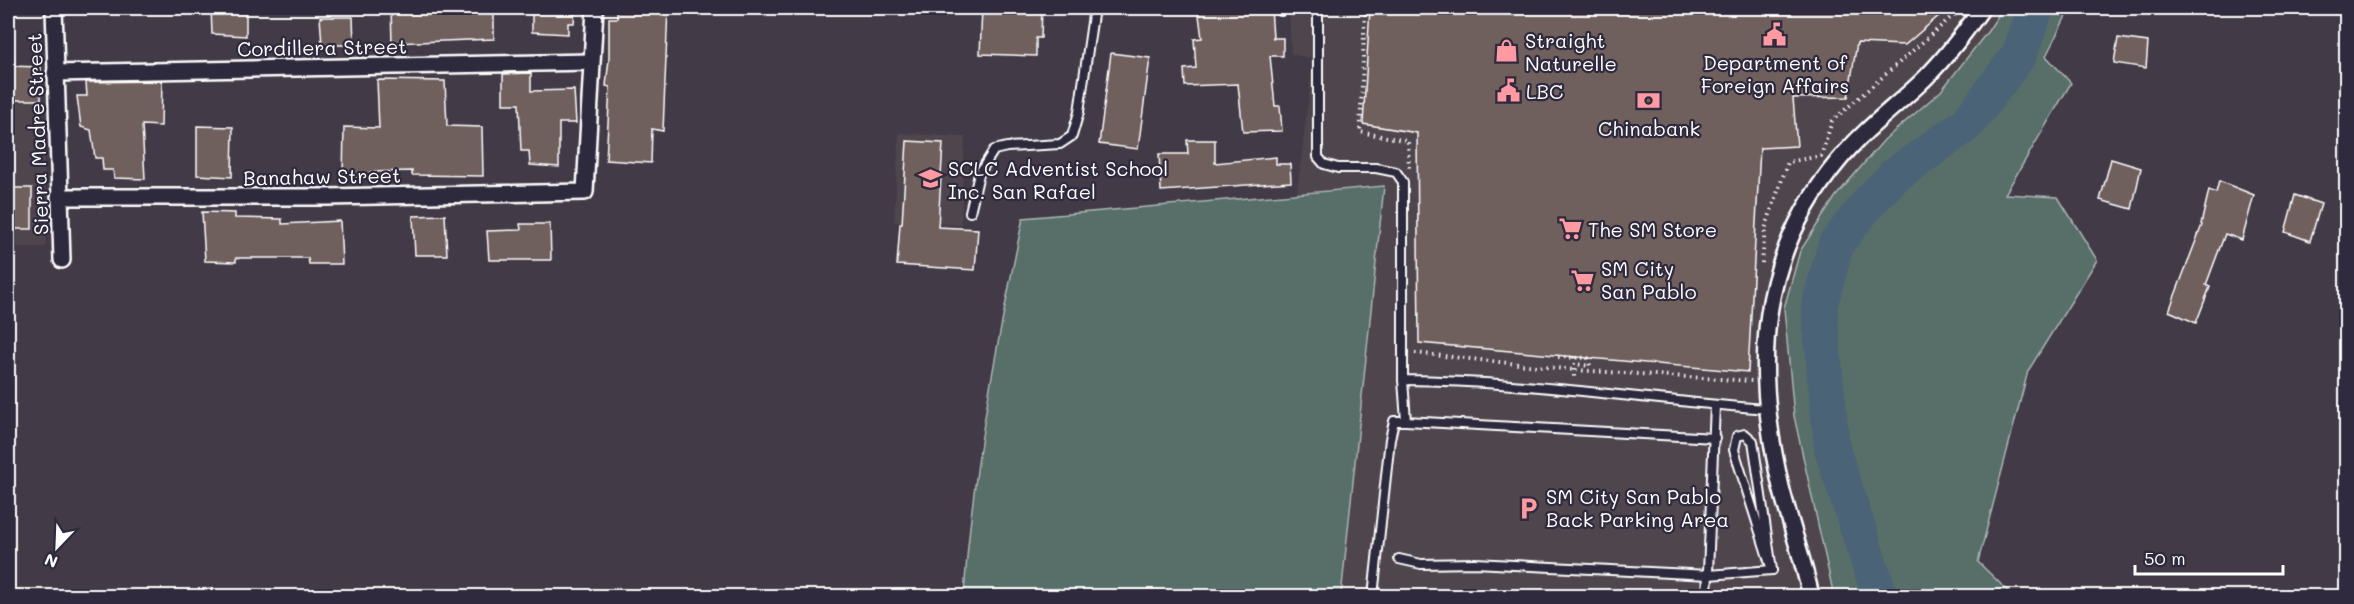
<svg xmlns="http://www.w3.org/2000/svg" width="2354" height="604" viewBox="0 0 2354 604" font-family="Mali,sans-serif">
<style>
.built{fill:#50454e}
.green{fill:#586e69;stroke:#acb6b4;stroke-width:1.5}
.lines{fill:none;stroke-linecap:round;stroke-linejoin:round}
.river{stroke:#4b6376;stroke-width:36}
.building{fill:#70605d;stroke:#fff;stroke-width:1.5}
.lane-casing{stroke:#fff;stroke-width:12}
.street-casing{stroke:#fff;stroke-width:20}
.path{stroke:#fff;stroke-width:4;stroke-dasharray:1.5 4.5;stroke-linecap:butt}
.lane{stroke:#2f2a3d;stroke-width:8}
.street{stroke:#2f2a3d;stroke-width:15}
.labels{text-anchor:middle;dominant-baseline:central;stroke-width:4.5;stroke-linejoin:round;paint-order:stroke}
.poi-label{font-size:20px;fill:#fff;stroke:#2f2a3d;text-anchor:start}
.street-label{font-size:20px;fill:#fff;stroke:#2f2a3d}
</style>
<rect width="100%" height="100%" fill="#423a47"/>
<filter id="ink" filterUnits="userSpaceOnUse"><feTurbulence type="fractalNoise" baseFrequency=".0167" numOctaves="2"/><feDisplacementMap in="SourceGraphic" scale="12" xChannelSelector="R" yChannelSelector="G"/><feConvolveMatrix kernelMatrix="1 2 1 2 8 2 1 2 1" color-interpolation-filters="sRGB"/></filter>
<g filter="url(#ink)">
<!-- built -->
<g class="built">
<polygon points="1289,8 2003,8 1988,31 1941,91 1884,140 1836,196 1800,251 1784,308 1794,416 1834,596 1341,596 1383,186 1297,193 1313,59 1291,54"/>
<polygon points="43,101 46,247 8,247 8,102"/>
<polygon points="899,133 965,137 961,225 894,222"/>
</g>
<!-- green -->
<g class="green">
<polygon points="2003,8 2070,8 2046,56 2071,83 2005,194 2058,197 2097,260 2028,371 1978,562 2013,596 1834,596 1794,416 1784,308 1800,251 1836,196 1884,140 1941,91 1988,31"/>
<path d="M1384,186L1341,596H964C972,469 997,343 1023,218Z"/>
</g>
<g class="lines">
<!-- river -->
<polyline class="river" points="1880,596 1832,449 1819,307 1836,244 1869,202 1894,176 1967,124 2019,55 2036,8"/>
</g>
<!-- building -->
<g class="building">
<polygon points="211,8 246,8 246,36 212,34"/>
<polygon points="391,8 494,8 494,39 392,43"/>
<polygon points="532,8 575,8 574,23 568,23 568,34 532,32"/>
<polygon points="617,8 668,8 663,131 652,129 651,163 606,160 610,87 606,86 609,59 609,18 617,18"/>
<polygon points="982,8 1042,8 1041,38 1036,38 1036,56 980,54"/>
<polygon points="1198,8 1271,8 1273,38 1283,38 1283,56 1270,56 1275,106 1280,106 1282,131 1243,132 1238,84 1185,86 1184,69 1196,68 1194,39 1202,38"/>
<polygon points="1370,8 1948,8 1905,45 1857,43 1848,97 1793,98 1797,146 1760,148 1748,372 1419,343 1417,133 1363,124"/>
<polygon points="320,17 353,17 354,45 322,45"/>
<polygon points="2118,38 2148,42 2146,68 2114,63"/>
<polygon points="1111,53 1150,58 1138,149 1099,144"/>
<polygon points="8,66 41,67 41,100 8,100"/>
<polygon points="531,73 531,91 574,90 576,123 559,123 559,167 530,165 529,151 521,151 519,104 503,104 503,74"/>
<polygon points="377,80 445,81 447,126 482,127 483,176 412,175 412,171 370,172 370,178 343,177 344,127 379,128"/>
<polygon points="162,81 161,126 142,125 145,179 114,178 113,170 103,170 102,158 95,158 91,130 81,127 77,96 87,96 86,82"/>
<polygon points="197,126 233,127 232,177 197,175"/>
<polygon points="1187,140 1215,140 1215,163 1276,157 1276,164 1290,164 1291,182 1161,191 1159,154 1188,154"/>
<polygon points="907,141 943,143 938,227 978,229 975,270 897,265 900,224 902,224"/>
<polygon points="2111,159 2141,168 2132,209 2100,200"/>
<polygon points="2219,181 2254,195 2242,240 2225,234 2206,285 2210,287 2196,323 2169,311 2202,225 2201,224 2209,190 2216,193"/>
<rect x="8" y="188" width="24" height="41"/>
<polygon points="2295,195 2321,204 2310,241 2285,232"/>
<polygon points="202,212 235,213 235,218 282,219 282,224 340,221 342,264 309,264 308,258 236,258 236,262 205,261"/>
<polygon points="445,215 447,255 415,255 413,216"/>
<polygon points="520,224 550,224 551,260 489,260 487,231 521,230"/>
</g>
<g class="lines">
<defs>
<g id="lane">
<polyline points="1281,8 1281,11"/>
<path d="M1318,8V157L1324,164L1338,168H1376L1396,172L1403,182V380C1525,381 1646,400 1767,409"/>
<polyline points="970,212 979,174 994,150 1007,147 1060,144 1072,136 1079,112 1094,8"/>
<polyline points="1403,380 1406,421 1715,438"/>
<polygon points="1745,434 1753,441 1772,570 1734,450 1737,436"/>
<polyline points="1399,559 1421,564 1475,563 1709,575 1772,570"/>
<polyline points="1373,596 1390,439 1394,421 1406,421"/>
<polyline points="1707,596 1715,405"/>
</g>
<g id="street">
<polyline points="54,8 62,260"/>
<polyline points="55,73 591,62"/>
<polyline points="59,197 327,197 585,192 595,8"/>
<path d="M1811,596C1803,559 1790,523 1781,487C1753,367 1757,258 1839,160C1863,131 1891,110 1918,85C1943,62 1963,35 1982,8"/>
</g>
</defs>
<!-- lane casing -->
<use href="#lane" class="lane-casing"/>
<!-- street casing -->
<use href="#street" class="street-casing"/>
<!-- path -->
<g class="path">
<polyline points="1365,8 1360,132 1408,141 1409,168"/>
<polyline points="1762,263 1765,229 1788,162 1821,156 1832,121 1956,13"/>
<polyline points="1415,353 1574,370 1752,381"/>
<polyline points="1558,357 1588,358 1590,366 1575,364"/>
<polyline points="1574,357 1574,378"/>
</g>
<!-- lane -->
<use href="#lane" class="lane"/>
<!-- street -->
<use href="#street" class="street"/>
</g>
</g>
<!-- icons -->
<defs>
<symbol id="civic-bare" viewBox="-9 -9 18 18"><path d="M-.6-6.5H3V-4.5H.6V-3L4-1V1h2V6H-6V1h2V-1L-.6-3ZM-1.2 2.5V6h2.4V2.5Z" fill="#ff9aa2" stroke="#2f2a3d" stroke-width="2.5" paint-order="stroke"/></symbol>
<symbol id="shop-bare" viewBox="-9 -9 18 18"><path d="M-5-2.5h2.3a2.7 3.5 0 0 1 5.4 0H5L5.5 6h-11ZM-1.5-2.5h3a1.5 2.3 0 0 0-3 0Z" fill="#ff9aa2" stroke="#2f2a3d" stroke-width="2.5" paint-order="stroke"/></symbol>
<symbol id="bank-bare" viewBox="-9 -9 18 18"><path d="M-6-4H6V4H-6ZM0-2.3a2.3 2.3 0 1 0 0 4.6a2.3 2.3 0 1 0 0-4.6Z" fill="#ff9aa2" stroke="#2f2a3d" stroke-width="2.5" paint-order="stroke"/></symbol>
<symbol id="school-bare" viewBox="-9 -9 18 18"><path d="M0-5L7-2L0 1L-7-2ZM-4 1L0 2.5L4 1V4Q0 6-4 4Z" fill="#ff9aa2" stroke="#2f2a3d" stroke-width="2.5" paint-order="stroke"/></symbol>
<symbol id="supermarket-bare" viewBox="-9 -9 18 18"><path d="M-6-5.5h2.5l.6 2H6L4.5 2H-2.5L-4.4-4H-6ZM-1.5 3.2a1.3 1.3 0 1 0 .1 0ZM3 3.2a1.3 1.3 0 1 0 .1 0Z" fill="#ff9aa2" stroke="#2f2a3d" stroke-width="2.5" paint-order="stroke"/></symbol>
<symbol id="parking-bare" viewBox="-9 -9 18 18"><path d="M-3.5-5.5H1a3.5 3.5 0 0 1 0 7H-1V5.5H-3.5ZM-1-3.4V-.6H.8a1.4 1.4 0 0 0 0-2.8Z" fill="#ff9aa2" stroke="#2f2a3d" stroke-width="2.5" paint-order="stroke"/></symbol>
</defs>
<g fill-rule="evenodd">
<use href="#civic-bare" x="1758" y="18" width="33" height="33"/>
<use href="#shop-bare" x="1490" y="34" width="33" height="33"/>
<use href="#civic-bare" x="1492" y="74" width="33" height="33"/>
<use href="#bank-bare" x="1632" y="84" width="33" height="33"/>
<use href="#school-bare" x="914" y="162" width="33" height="33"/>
<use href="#supermarket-bare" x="1554" y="212" width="33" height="33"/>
<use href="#supermarket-bare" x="1566" y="264" width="33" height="33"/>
<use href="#parking-bare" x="1512" y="492" width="33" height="33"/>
</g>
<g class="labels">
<!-- poi labels -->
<g class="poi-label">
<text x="1525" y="40">Straight<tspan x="1525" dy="23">Naturelle</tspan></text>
<text x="1775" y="62" text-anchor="middle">Department of<tspan x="1775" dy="23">Foreign Affairs</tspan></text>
<text x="1526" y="91">LBC</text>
<text x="1649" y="128" text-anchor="middle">Chinabank</text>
<text x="948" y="168">SCLC Adventist School<tspan x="948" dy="23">Inc. San Rafael</tspan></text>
<text x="1588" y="229">The SM Store</text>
<text x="1601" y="268">SM City<tspan x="1601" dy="23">San Pablo</tspan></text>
<text x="1546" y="496">SM City San Pablo<tspan x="1546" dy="23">Back Parking Area</tspan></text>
</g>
<!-- street labels -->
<g class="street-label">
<text transform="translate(322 47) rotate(-1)">Cordillera Street</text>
<text transform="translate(37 134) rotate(-92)">Sierra Madre Street</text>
<text transform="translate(322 176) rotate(-1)">Banahaw Street</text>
</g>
</g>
<!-- margin -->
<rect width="2354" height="604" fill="none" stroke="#2f2a3d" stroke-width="30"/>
<rect x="15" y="15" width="2324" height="574" fill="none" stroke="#fff" stroke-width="2" filter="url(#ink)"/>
<!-- north arrow -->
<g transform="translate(57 547) rotate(203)" stroke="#2f2a3d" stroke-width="4.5" paint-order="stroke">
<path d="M0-4.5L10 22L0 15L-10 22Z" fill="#ffffff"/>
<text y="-9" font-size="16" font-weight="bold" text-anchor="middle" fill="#ffffff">N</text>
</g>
<!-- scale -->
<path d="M2135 565v9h148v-9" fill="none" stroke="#ffffff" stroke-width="3"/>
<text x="2144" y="565" font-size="18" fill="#ffffff" stroke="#2f2a3d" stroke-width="4.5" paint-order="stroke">50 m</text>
</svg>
